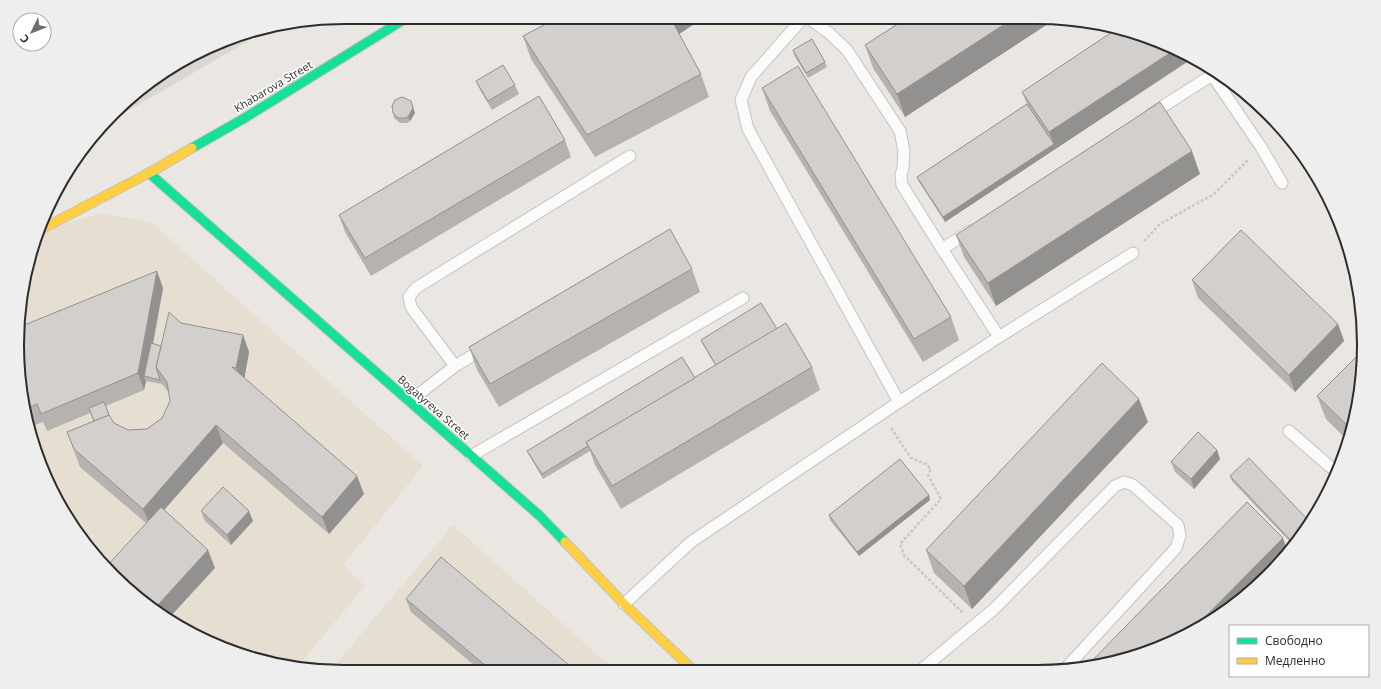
<svg xmlns="http://www.w3.org/2000/svg" width="1381" height="689" viewBox="0 0 1381 689" font-family="'Open Sans',sans-serif">
<style>
.education{fill:#e5ded1}
.plaza{fill:#dad7d2}
.lines{fill:none;stroke-linecap:round;stroke-linejoin:round}
.lane-casing{stroke:#c4c3c3;stroke-width:13}
.fast-casing{stroke:#c4c3c3;stroke-width:11}
.slow-casing{stroke:#c4c3c3;stroke-width:11}
.path{stroke:#c8c8c8;stroke-width:2.5;stroke-dasharray:3 2;stroke-linecap:butt}
.lane{stroke:#fcfbfb;stroke-width:11}
.fast{stroke:#16e098;stroke-width:9}
.slow{stroke:#ffcf43;stroke-width:9}
.wall{fill:#b5b2af;fill-rule:evenodd}
.shaded-wall{fill:#93918f}
.building{fill:#d2cfcc;stroke:#93918f}
.labels{text-anchor:middle;dominant-baseline:central;stroke-width:3;stroke-linejoin:round;paint-order:stroke}
.street-label{font-size:11px;fill:#2d2d2d;stroke:#fff}
.rim{fill:none;stroke:#2d2d2d;stroke-width:2}
</style>
<rect width="100%" height="100%" fill="#eae7e2"/>
<!-- education -->
<g class="education">
<polygon points="101,213 152,223 423,466 343,565 365,586 297,667 260,661 200,638 113,576 51,489 20,387 23,280 38,232"/>
<polygon points="453,525 614,670 330,671"/>
</g>
<!-- plaza -->
<polygon class="plaza" points="267,30 112,120 145,85 239,34"/>
<g class="lines">
<defs>
<g id="lane">
<polyline points="807,17 829,33 847,50 900,131 904,151 903,168 901,175 902,185 942,249"/>
<polyline points="1151,114 1212,75 1261,147 1282,183"/>
<polyline points="970,231 942,249 999,337"/>
<polyline points="455,366 485,348"/>
<polyline points="410,401 455,366 411,307 409,297 416,288 630,156"/>
<polyline points="899,402 999,337 1133,253"/>
<polyline points="1289,431 1328,465 1337,472"/>
<polyline points="471,456 743,298"/>
<polyline points="624,604 691,542 899,402 748,129 741,100 751,77 804,17"/>
<polyline points="921,670 994,609 1115,486 1124,482 1133,485 1178,525 1180,536 1176,548 1065,669"/>
</g>
<g id="fast">
<polyline points="192,148 243,119 408,17"/>
<polyline points="149,173 540,516 565,542"/>
</g>
<g id="slow">
<polyline points="38,231 149,173 192,148"/>
<polyline points="565,542 624,604 693,670"/>
</g>
</defs>
<!-- lane casing -->
<use href="#lane" class="lane-casing"/>
<!-- fast casing -->
<use href="#fast" class="fast-casing"/>
<!-- slow casing -->
<use href="#slow" class="slow-casing"/>
<!-- path -->
<g class="path">
<polyline points="1144,241 1160,224 1214,194 1249,159"/>
<polyline points="891,428 911,458 926,464 931,469 928,475 941,499 900,544 904,555 963,613"/>
</g>
<!-- lane -->
<use href="#lane" class="lane"/>
<!-- fast -->
<use href="#fast" class="fast"/>
<!-- slow -->
<use href="#slow" class="slow"/>
</g>
<!-- wall -->
<g class="wall">
<polygon points="559,17 705,17 679,34 701,74 709,97 595,157 531,59 523,36"/>
<polygon points="907,18 1057,18 905,117 873,68 865,45"/>
<polygon points="793,50 825,62 827,67 808,78 794,55"/>
<polygon points="1193,58 945,222 919,182 917,177 1027,104 1022,92"/>
<polygon points="476,81 515,85 519,94 492,110 480,90"/>
<polygon points="762,88 951,317 959,340 923,362 770,111"/>
<polygon points="393,113 415,113 410,121 407,123 400,123 394,118"/>
<polygon points="1281,127 1283,128 1308,165"/>
<polygon points="565,140 571,157 371,276 345,232 339,215"/>
<polygon points="1200,174 996,306 964,257 956,235"/>
<polygon points="692,269 700,292 499,407 477,370 469,347"/>
<polygon points="1192,280 1338,324 1344,341 1295,392 1198,298"/>
<path d="M163,288L153,344L161,346L181,323L243,335L249,352L244,378L357,476L364,494L329,534L223,443L164,510L215,568L146,523L80,467L67,432L94,421L90,413L47,431L43,422L32,426L20,387ZM146,381L162,384L169,393L170,401L162,418L147,429L128,430L114,423L109,415L106,406L144,390Z"/>
<polygon points="777,329 812,367 820,390 621,509 595,465 590,451 543,479 529,455 527,451 695,378 715,365 703,345 701,340"/>
<polygon points="1317,396 1353,429 1348,441 1326,419"/>
<polygon points="1148,422 972,609 934,573 926,550"/>
<polygon points="1217,450 1220,459 1194,489 1175,472 1171,462"/>
<polygon points="1230,476 1296,544 1294,546 1232,481"/>
<polygon points="930,500 859,556 830,520 829,515"/>
<polygon points="201,511 253,521 231,545 205,521"/>
<polygon points="406,599 576,671 481,671 411,612"/>
</g>
<!-- shaded-wall -->
<g class="shaded-wall">
<polygon points="669,17 705,17 676,36"/>
<polygon points="1014,18 1057,18 905,117 897,94"/>
<polygon points="1176,49 1181,51 1193,58 945,222 943,217 1054,144 1049,132"/>
<polygon points="411,101 415,113 410,121 408,117"/>
<polygon points="1192,151 1200,174 996,306 988,283"/>
<polygon points="157,271 163,288 147,376 144,376 145,380 146,381 144,390 138,373"/>
<polygon points="1338,324 1344,341 1295,392 1289,375"/>
<polygon points="243,335 249,352 243,386 236,368"/>
<polygon points="1139,399 1148,422 972,609 964,586"/>
<polygon points="216,425 223,443 150,526 143,509"/>
<polygon points="1217,450 1220,459 1194,489 1191,479"/>
<polygon points="357,476 364,494 329,534 322,517"/>
<polygon points="929,495 930,500 859,556 857,552"/>
<polygon points="249,511 253,521 231,545 227,535"/>
<polygon points="1283,538 1288,552 1236,604 1194,628"/>
<polygon points="208,550 215,568 170,617 156,607"/>
</g>
<!-- building -->
<g class="building">
<polygon points="559,17 670,17 701,74 587,135 523,36"/>
<polygon points="907,18 1014,18 897,94 865,45"/>
<polygon points="1118,28 1121,28 1176,49 1049,132 1022,92"/>
<polygon points="812,39 825,62 806,73 793,50"/>
<polygon points="503,65 515,85 488,101 476,81"/>
<polygon points="798,66 951,317 914,339 762,88"/>
<polygon points="539,96 565,140 365,258 339,215"/>
<polygon points="402,97 411,101 413,108 408,117 405,118 398,118 393,113 392,106 395,100"/>
<polygon points="1160,102 1192,151 988,283 956,235"/>
<polygon points="1027,104 1054,144 943,217 917,177"/>
<polygon points="670,229 692,269 490,384 469,347"/>
<polygon points="1241,230 1338,324 1289,375 1192,280"/>
<polygon points="157,271 138,373 41,414 37,404 26,409 20,387 22,326"/>
<polygon points="761,303 777,329 716,365 701,340"/>
<polygon points="169,312 181,323 243,335 236,368 232,367 357,476 322,517 216,425 143,509 74,449 67,432 109,415 114,423 128,430 147,429 162,418 170,401 167,382 156,367"/>
<polygon points="786,323 812,367 612,486 586,442"/>
<polygon points="151,343 161,346 156,367 160,380 144,376"/>
<polygon points="1363,350 1363,366 1352,430 1317,396"/>
<polygon points="682,357 695,378 586,442 588,446 542,474 527,451"/>
<polygon points="1102,363 1139,399 964,586 926,550"/>
<polygon points="104,402 109,415 94,421 89,408"/>
<polygon points="1198,432 1217,450 1191,479 1171,462"/>
<polygon points="1249,458 1310,522 1295,545 1230,476"/>
<polygon points="900,459 929,495 857,552 829,515"/>
<polygon points="223,487 249,511 227,535 201,511"/>
<polygon points="1247,502 1283,538 1194,628 1162,647 1085,668"/>
<polygon points="161,507 208,550 156,607 113,576 106,567"/>
<polygon points="441,557 576,671 492,671 406,599"/>
</g>
<g class="labels">
<!-- street labels -->
<g class="street-label">
<text transform="translate(273 86) rotate(-31)">Khabarova Street</text>
<text transform="translate(434 407) rotate(41)">Bogatyreva Street</text>
</g>
</g>
<!-- crop -->
<path d="M0 0H1381V689H0ZM344 24H1037A320 320 0 0 1 1357 344V345A320 320 0 0 1 1037 665H344A320 320 0 0 1 24 345V344A320 320 0 0 1 344 24Z" fill="#eee" fill-rule="evenodd"/>
<path class="rim" d="M344 24H1037A320 320 0 0 1 1357 344V345A320 320 0 0 1 1037 665H344A320 320 0 0 1 24 345V344A320 320 0 0 1 344 24Z"/>
<!-- legend -->
<rect x="1229" y="625" width="140" height="52" fill="#ffffff" stroke="#ababab"/>
<rect x="1237" y="638" width="20" height="6" fill="#16e098" stroke="#ababab"/>
<text x="1265" y="645" font-size="12" fill="#2d2d2d">Свободно</text>
<rect x="1237" y="658" width="20" height="6" fill="#ffcf43" stroke="#ababab"/>
<text x="1265" y="665" font-size="12" fill="#2d2d2d">Медленно</text>
<!-- north arrow -->
<g transform="translate(32 32) rotate(227)"><circle r="19" fill="#ffffff" stroke="#ababab"/>
<path d="M0-3L7 15L0 10L-7 15Z" fill="#6f6e6c"/>
<text y="-6" font-size="11" font-weight="bold" text-anchor="middle" fill="#2d2d2d">С</text>
</g>
</svg>
